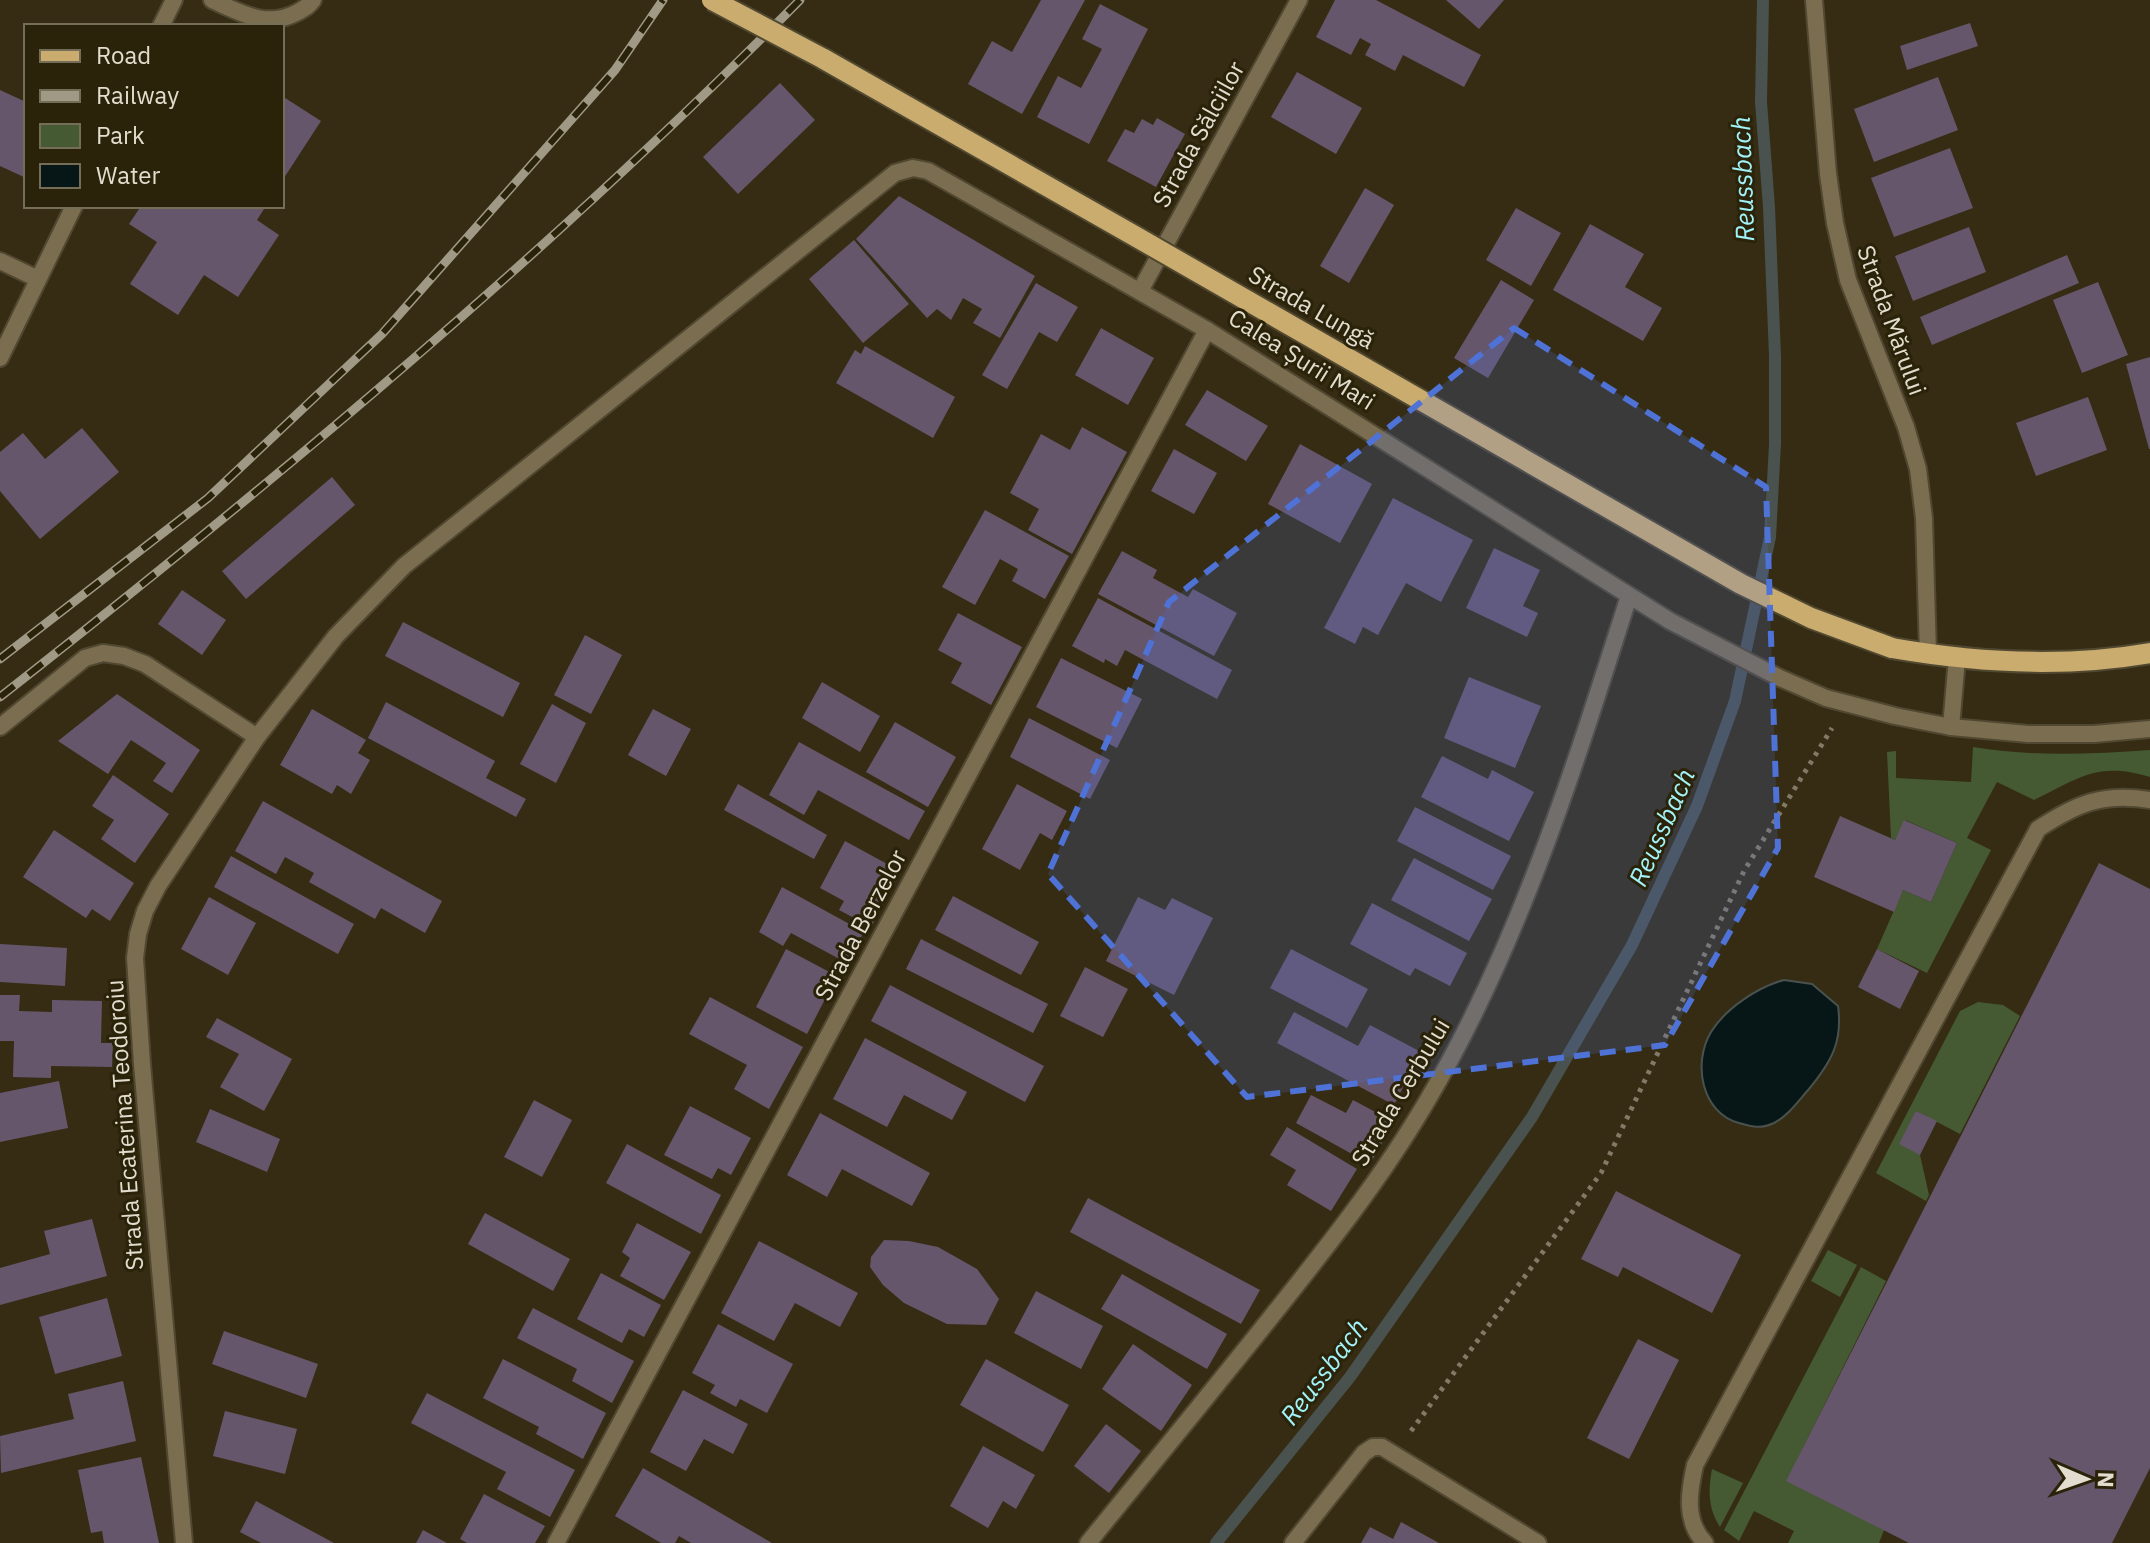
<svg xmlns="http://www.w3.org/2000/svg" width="2150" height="1543" viewBox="0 0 2150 1543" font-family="'IBM Plex Sans',sans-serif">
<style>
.green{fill:#455a32}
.water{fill:#071617;stroke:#49524e;stroke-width:2}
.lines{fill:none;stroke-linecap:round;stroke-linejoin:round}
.stream{stroke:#49524e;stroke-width:12}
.building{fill:#66566c}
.lane-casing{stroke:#514831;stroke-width:20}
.street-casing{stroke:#514831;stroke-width:20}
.primary-casing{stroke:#514831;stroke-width:24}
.path{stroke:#827a66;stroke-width:5;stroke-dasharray:4 6;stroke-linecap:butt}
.lane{stroke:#7b6d50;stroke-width:16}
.street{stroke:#7b6d50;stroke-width:16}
.primary{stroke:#caac6e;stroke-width:20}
.rail-casing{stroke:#9f9986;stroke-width:9}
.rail{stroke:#2b2309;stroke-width:6;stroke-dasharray:18;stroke-linecap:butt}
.primary-bridge-casing{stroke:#514831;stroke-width:24;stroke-linecap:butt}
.primary-bridge{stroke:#caac6e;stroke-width:20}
.marked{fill:#4e72d6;fill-opacity:0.2;stroke:#4e72d6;stroke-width:6;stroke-dasharray:16 10;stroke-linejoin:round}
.labels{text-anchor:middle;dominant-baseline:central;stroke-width:6;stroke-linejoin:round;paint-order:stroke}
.street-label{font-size:24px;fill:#e2ddce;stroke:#2b2309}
.water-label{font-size:26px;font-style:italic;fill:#a2f3f9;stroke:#2b2309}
</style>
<rect width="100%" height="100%" fill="#352c13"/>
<!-- green -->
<g class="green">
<path d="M1973,747C2032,757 2090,754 2150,750V777C2098,761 2079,778 2034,800L1997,782L1967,838L1991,850L1927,973L1877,949L1903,890L1931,902L1957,843L1905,820L1895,840L1891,838L1887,752L1896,751V778L1971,782Z"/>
<polygon points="1978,1002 2003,1005 2020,1016 1960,1134 1916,1111 1920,1155 1929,1195 1926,1201 1876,1173 1960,1011"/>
<polygon points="1828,1250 1857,1265 1840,1297 1811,1281"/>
<polygon points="1861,1267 1886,1281 1787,1480 1884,1530 1879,1543 1788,1543 1794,1531 1754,1511 1739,1541 1724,1530"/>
<path d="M1712,1469L1743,1483L1720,1527C1708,1509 1708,1490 1712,1469Z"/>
</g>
<!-- water -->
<path class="water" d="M1784,980L1812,984L1838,1006C1843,1042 1831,1062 1809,1089C1799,1100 1788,1116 1774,1123C1761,1129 1753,1127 1739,1123C1702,1113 1692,1064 1711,1032C1726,1008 1758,987 1784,980Z"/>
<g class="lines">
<!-- stream -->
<polyline class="stream" points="1216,1543 1350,1377 1532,1117 1632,945 1697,806 1735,701 1770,537 1775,444 1775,356 1769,207 1761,102 1763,0"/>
</g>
<!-- building -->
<g class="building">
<polygon points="1041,0 1085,0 1022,114 968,84 992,41 1012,52"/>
<polygon points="1335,0 1376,0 1481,55 1464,87 1403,55 1395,71 1365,55 1371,44 1360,38 1351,55 1316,37"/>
<polygon points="1446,0 1504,0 1479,29"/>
<polygon points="1100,4 1148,29 1089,144 1037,117 1058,76 1081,88 1102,49 1082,39"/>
<polygon points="1970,23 1978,46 1907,70 1900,46"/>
<polygon points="1297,72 1362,108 1336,154 1271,117"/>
<polygon points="1938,77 1958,130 1874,162 1854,109"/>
<polygon points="780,83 815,120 738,194 703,157"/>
<polygon points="0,90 26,102 26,178 0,166"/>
<polygon points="282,96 321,121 282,181"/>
<polygon points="1157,118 1185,134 1156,187 1107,161 1125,129 1134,133 1142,119 1153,125"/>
<polygon points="1950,148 1973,208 1894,237 1871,178"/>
<polygon points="1365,188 1394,205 1349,283 1320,266"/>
<polygon points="899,196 1035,276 1000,338 973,323 982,309 963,298 951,320 937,309 927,318 856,239"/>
<polygon points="141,206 266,206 257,220 279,235 238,297 204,275 178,315 130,284 157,242 129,224"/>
<polygon points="1516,208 1561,233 1531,286 1486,260"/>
<polygon points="1590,224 1644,254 1625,287 1662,308 1643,341 1553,290"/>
<polygon points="1969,227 1986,272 1913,301 1895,256"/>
<polygon points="854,240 909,304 863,343 809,279"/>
<polygon points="2067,255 2079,283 1932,345 1920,317"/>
<polygon points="1501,280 1534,300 1488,378 1454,358"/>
<polygon points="2098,282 2128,355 2082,373 2053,300"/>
<polygon points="1036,283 1078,307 1057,342 1039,332 1007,389 982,375"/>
<polygon points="1101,328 1154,358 1128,405 1075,375"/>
<polygon points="865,346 955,397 933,438 836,383 855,350 861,354"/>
<polygon points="2150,357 2150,449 2149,449 2126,364"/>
<polygon points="1207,390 1268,426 1246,461 1185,425"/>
<polygon points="2088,397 2107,450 2036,476 2016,423"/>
<polygon points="1082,427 1127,452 1072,554 1028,530 1039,509 1010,493 1041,434 1070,450"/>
<polygon points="82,428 119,472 40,539 0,491 0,452 23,433 45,459"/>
<polygon points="1300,444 1372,484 1340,543 1268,504"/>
<polygon points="1174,449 1217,473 1194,514 1151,491"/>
<polygon points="332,477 355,505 246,599 222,571"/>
<polygon points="1393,498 1473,540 1441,602 1406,583 1378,635 1363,627 1355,644 1324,628"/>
<polygon points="985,510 1069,556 1045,599 1012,581 1018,569 1000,559 975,605 942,587"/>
<polygon points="1494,548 1540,570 1523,606 1538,613 1527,637 1466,608"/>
<polygon points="1122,551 1157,570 1153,578 1188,597 1193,589 1237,613 1214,656 1098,594"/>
<polygon points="182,590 226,620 202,655 158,624"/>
<polygon points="1098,598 1232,670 1217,699 1125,650 1117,666 1105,659 1104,663 1072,646"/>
<polygon points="958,613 1022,647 991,705 951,683 962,663 938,650"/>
<polygon points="403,622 520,683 503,717 385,656"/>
<polygon points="585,635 622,655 591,714 554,695"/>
<polygon points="1061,658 1142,699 1117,748 1036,707"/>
<polygon points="1469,677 1541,706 1515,768 1444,738"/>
<polygon points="822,682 880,716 860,752 802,718"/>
<polygon points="117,694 200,750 172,793 153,781 166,763 131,740 108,774 58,741"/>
<polygon points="386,702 495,761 486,778 526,799 516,817 368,738"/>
<polygon points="552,704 586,723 556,783 520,764"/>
<polygon points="312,709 366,740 358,753 370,760 351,794 337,785 332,794 280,765"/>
<polygon points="653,709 691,729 666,776 628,755"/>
<polygon points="1029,718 1110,760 1090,799 1010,757"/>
<polygon points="895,722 956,757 928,807 866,772"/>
<polygon points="799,742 925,811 909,840 818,790 804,815 769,795"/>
<polygon points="1442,756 1488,779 1492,770 1534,792 1509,841 1421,797"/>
<polygon points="113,775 169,814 135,863 101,839 114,820 92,806"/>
<polygon points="738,784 827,835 814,859 724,810"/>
<polygon points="1017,784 1067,811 1052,840 1040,833 1020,870 982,849"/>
<polygon points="263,801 442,901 425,933 381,908 375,919 309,882 314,873 285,857 276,874 235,851"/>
<polygon points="1415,807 1511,856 1493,890 1397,841"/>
<polygon points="1840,816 1895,840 1904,820 1957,843 1931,902 1903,890 1894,912 1814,877"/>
<polygon points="54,830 134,883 110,921 92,909 86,918 23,877"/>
<polygon points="845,841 900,871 871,927 839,910 844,901 820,888"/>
<polygon points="231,856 354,924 338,954 214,887"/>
<polygon points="1414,858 1492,899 1469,941 1391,900"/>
<polygon points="2099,863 2150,889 2150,1468 2112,1543 1909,1543 1786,1481"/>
<polygon points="782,887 864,932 847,963 791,933 783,946 759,932"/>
<polygon points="953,896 1039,942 1021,975 935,930"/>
<polygon points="209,897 256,923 228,975 181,949"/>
<polygon points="1138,897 1165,910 1172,898 1213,918 1174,995 1106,961"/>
<polygon points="1372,903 1467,953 1450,986 1415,968 1410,976 1350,944"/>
<polygon points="921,939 1048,1004 1033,1033 906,969"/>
<polygon points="0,944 67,948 65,986 0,982"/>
<polygon points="786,949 837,976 807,1034 756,1007"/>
<polygon points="1291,949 1368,989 1347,1028 1270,988"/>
<polygon points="1877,949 1919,971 1900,1009 1858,987"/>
<polygon points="1085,967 1128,989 1103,1037 1060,1016"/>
<polygon points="890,985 1044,1066 1025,1102 871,1021"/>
<polygon points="0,995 20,995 19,1011 52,1012 52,1000 102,1001 101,1043 113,1043 112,1067 51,1066 51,1078 13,1077 14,1041 0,1041"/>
<polygon points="710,997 803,1047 769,1109 734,1089 747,1065 689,1034"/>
<polygon points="1294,1012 1358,1046 1370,1025 1421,1052 1394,1105 1277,1043"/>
<polygon points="217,1018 292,1059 264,1111 220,1087 239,1054 206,1037"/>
<polygon points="865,1038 967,1092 952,1120 904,1095 887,1127 833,1099"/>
<polygon points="59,1081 68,1128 0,1142 0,1093"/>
<polygon points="1311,1095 1346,1113 1353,1100 1394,1122 1370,1164 1296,1123"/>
<polygon points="534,1100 572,1120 542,1177 504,1157"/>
<polygon points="690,1106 751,1138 731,1175 718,1168 712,1179 664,1155"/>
<polygon points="210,1109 280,1139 267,1172 196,1142"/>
<polygon points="1916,1111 1937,1121 1920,1155 1899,1144"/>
<polygon points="820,1113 930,1173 912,1206 842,1169 827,1197 787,1175"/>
<polygon points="1287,1127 1357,1169 1331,1211 1287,1185 1296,1170 1270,1155"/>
<polygon points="627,1144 721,1195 701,1234 606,1183"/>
<polygon points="1616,1191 1741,1255 1712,1313 1623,1267 1618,1277 1581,1259"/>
<polygon points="1088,1198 1260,1290 1241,1324 1070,1232"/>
<polygon points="485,1213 570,1259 553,1291 468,1244"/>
<polygon points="92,1219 107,1276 0,1305 0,1268 50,1254 44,1231"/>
<polygon points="637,1223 691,1252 664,1300 620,1276 630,1258 622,1252"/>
<polygon points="884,1240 909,1241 938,1247 977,1269 999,1299 986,1325 947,1324 904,1303 883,1285 870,1267 871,1257"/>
<polygon points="759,1241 858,1293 840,1327 795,1303 774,1341 721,1313"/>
<polygon points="601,1273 661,1305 644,1337 629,1329 622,1343 577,1319"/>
<polygon points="1122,1274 1227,1334 1207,1369 1101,1309"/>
<polygon points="1036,1291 1103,1326 1081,1369 1014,1333"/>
<polygon points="107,1298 122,1356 55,1374 39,1317"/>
<polygon points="533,1308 634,1361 612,1403 572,1381 577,1369 517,1338"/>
<polygon points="718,1324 793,1364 767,1413 740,1399 736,1407 710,1393 715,1385 692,1373"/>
<polygon points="224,1331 318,1364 306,1398 212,1364"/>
<polygon points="1638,1339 1679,1360 1629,1459 1587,1438"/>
<polygon points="1133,1344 1192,1385 1161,1431 1102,1389"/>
<polygon points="503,1359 606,1413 583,1459 536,1434 539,1427 483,1398"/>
<polygon points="986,1359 1069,1405 1043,1452 960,1405"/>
<polygon points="123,1381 136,1441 1,1473 0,1436 74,1419 68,1394"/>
<polygon points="683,1390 748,1424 733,1454 704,1439 686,1471 650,1452"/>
<polygon points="427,1393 575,1470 550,1517 497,1489 506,1472 411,1423"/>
<polygon points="225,1411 297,1429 285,1474 213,1456"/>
<polygon points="1106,1424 1141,1451 1109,1493 1074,1466"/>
<polygon points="983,1446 1035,1475 1016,1509 1003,1501 988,1528 950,1506"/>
<polygon points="141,1457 159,1543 104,1543 102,1531 91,1533 78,1470"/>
<polygon points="643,1468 700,1501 772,1543 691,1543 679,1536 675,1543 661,1543 615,1516"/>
<polygon points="484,1494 545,1526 535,1543 467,1543 460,1539"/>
<polygon points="256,1501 334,1543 261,1543 240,1532"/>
<polygon points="1401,1522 1439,1543 1361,1543 1370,1527 1393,1539"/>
<polygon points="423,1530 447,1543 416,1543"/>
</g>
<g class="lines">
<defs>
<path id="lane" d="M1705,1543C1684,1521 1689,1492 1695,1465L2038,829C2076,804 2103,792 2150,800"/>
<g id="street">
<path d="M212,0C241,13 267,29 298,12C305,8 309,6 313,0"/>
<polyline points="1814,0 1828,174 1835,223 1848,280 1906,427 1918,469 1924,518 1928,654"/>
<polyline points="161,26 174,0"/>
<polyline points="0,261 38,279"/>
<polyline points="1140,291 1299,0"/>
<polyline points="0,358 74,206"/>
<polyline points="0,727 85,658 103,653 124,656 145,664 257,737"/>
<polyline points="1951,727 1957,658"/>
<polyline points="184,1543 142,1064 135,958 138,934 145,911 158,886 257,737 336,636 404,566 895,173 913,168 928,171 1207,330 1670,621 1780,678 1826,698 1895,716 1951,727 2028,734 2094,734 2150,729"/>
<polyline points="556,1543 1207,330"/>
<path d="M1088,1543C1146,1472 1203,1402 1260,1331C1319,1257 1379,1183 1427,1101C1520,944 1574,768 1629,596"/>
<polyline points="1293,1543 1364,1453 1373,1447 1382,1447 1538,1543"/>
</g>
<path id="primary" d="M1892,648C1978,663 2064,668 2150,653"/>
</defs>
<!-- lane casing -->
<use href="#lane" class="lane-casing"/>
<!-- street casing -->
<use href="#street" class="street-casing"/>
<!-- primary casing -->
<use href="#primary" class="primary-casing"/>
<!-- path -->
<polyline class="path" points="1411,1431 1601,1173 1744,871 1832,728"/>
<!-- lane -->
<use href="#lane" class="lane"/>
<!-- street -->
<use href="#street" class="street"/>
<!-- primary -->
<use href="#primary" class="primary"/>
<defs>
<g id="rail">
<polyline points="0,659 208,498 382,334 615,70 663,0"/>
<path d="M0,697C278,479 551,251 800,0"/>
</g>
</defs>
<!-- rail casing -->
<use href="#rail" class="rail-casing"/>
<!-- rail -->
<use href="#rail" class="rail"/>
<defs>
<polyline id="primary-bridge" points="712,0 822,58 1133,235 1741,584 1811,618 1892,648"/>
</defs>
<!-- primary-bridge casing -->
<use href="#primary-bridge" class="primary-bridge-casing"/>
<!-- primary-bridge -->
<use href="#primary-bridge" class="primary-bridge"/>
</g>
<!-- marked area -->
<path class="marked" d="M1514,328L1766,487L1778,848L1665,1045L1247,1097L1048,874L1169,602Z"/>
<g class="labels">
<!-- street labels -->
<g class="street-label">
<text transform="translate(1198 134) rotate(-61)">Strada Sălciilor</text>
<text transform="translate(1312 307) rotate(30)">Strada Lungă</text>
<text transform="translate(1892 320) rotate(70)">Strada Mărului</text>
<text transform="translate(1302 359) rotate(32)">Calea Șurii Mari</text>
<text transform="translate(860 925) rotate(-62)">Strada Berzelor</text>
<text transform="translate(1400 1092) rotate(-59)">Strada Cerbului</text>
<text transform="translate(124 1125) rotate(-94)">Strada Ecaterina Teodoroiu</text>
</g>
<!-- water labels -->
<g class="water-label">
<text transform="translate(1742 179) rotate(-92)">Reussbach</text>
<text transform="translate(1661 827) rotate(-66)">Reussbach</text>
<text transform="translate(1323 1371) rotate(-53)">Reussbach</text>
</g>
</g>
<!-- legend -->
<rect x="24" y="24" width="260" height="184" fill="#2b2309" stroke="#746d58" stroke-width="2"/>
<rect x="40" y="50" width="40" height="12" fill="#caac6e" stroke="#746d58" stroke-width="2"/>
<text x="96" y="64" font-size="24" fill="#e2ddce">Road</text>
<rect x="40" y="90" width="40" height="12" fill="#9f9986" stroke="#746d58" stroke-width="2"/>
<text x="96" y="104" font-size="24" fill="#e2ddce">Railway</text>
<rect x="40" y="124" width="40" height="24" fill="#455a32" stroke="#746d58" stroke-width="2"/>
<text x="96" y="144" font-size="24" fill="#e2ddce">Park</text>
<rect x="40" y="164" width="40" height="24" fill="#071617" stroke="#746d58" stroke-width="2"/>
<text x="96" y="184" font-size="24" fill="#e2ddce">Water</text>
<!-- north arrow -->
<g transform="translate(2086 1479) rotate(92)" stroke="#2b2309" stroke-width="6" paint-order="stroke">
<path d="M0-6L14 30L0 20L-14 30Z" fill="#e2ddce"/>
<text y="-12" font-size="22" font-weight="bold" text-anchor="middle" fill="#e2ddce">N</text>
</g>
</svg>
